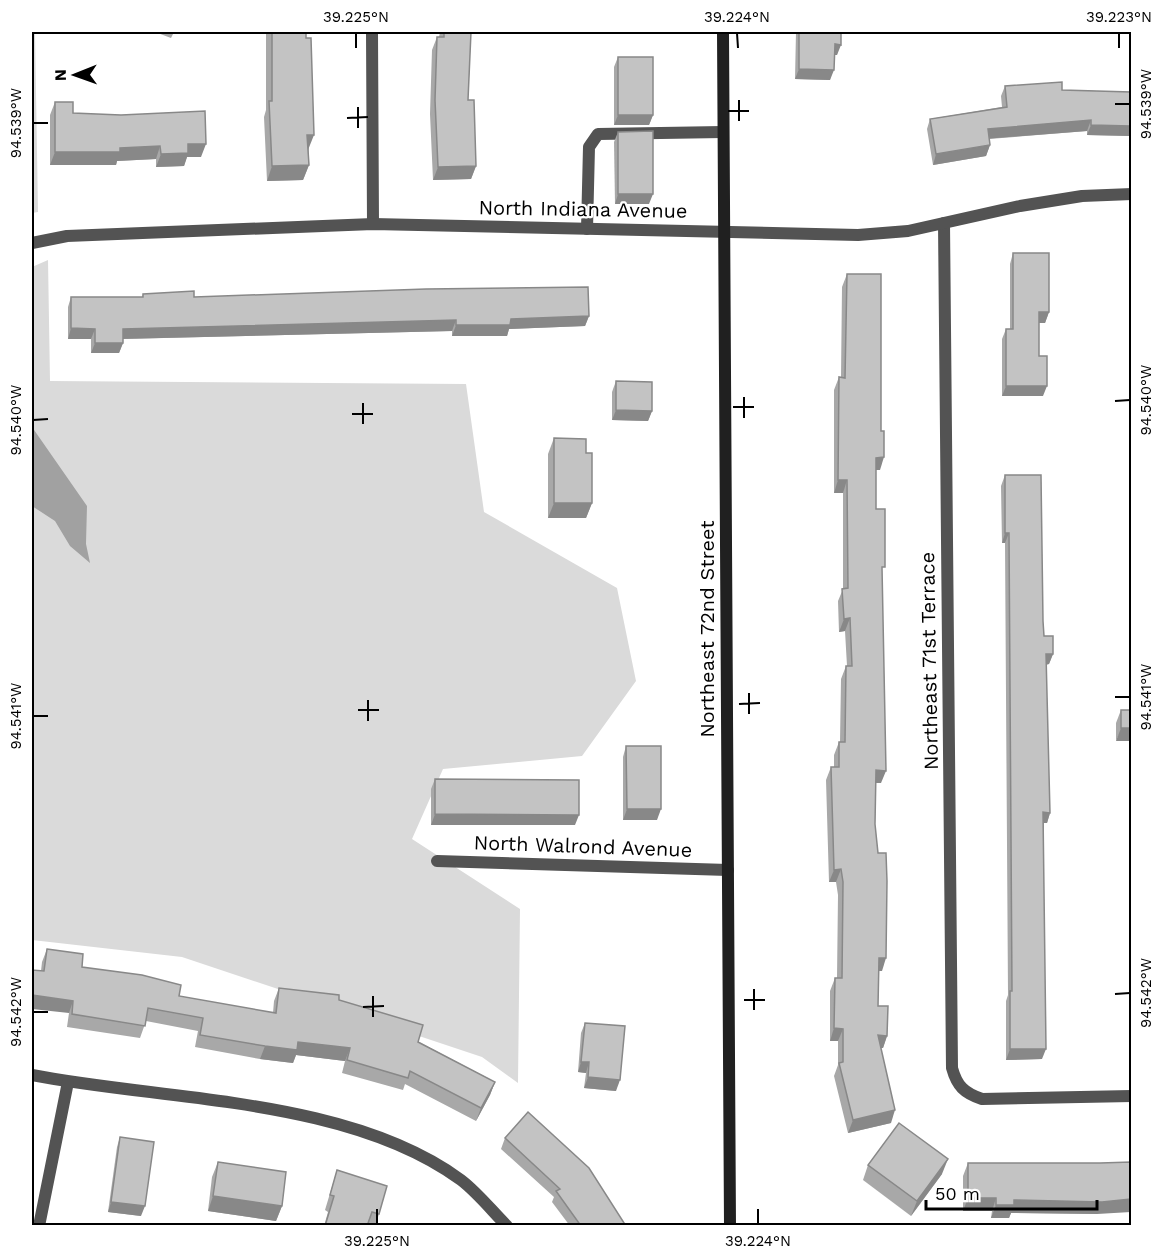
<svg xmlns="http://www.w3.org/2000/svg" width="1163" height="1257" viewBox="0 0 1163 1257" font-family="'Work Sans',sans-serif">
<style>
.green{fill:#dadada}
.water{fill:#a1a1a1}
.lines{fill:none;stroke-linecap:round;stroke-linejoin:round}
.lane{stroke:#535353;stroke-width:12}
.street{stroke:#535353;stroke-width:12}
.secondary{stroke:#202020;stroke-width:12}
.wall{fill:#a8a8a8}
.shaded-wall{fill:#888}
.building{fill:#c3c3c3;stroke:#888;stroke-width:1.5}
.ticks{fill:none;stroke:#000;stroke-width:2}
.labels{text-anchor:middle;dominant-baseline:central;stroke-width:4.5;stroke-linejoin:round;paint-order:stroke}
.street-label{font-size:20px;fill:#000;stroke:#fff}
.neatline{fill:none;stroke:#000;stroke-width:2}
.ticks-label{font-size:15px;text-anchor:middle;fill:#000}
</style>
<rect width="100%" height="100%" fill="#fff"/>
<!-- green -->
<g class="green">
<polygon points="32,32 35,32 38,212 32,213"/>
<polygon points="48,260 50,381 466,384 484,512 617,588 636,681 582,756 443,769 412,839 520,909 518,1083 482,1057 182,957 32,940 32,267"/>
</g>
<!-- water -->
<polygon class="water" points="32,427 87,506 86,544 90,563 70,546 55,521 32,506"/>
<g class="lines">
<!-- lane -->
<polyline class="lane" points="587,229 589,147 598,134 723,132"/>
<!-- street -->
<g class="street">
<polyline points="372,32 373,224"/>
<path d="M944,223L952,1068C957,1086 964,1093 982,1099L1132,1096"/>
<polyline points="32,243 67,236 373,224 858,235 908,231 1020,206 1082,196 1132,194"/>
<polyline points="437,861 728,870"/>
<path d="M32,1075C165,1101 348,1097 461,1180C478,1193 492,1211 507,1226"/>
<polyline points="39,1226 68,1082"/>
</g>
<!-- secondary -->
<polyline class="secondary" points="723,32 730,1226"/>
</g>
<!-- wall -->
<g class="wall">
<polygon points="155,32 174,32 171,38"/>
<polygon points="266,32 306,32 309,165 303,180 267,181 264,117 266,110"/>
<polygon points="440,32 471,32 468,100 476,166 471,179 433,180 430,114 432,50 437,37 439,37"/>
<polygon points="796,32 841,32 837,55 835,55 830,80 795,79"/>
<polygon points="618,57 653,115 649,125 614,125 614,67"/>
<polygon points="1005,86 1062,90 1131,92 1131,136 1087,135 1087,131 989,139 990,145 986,156 933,165 927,129 930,119 1002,107 1001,96"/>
<polygon points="55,102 73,113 201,157 187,157 184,166 156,167 156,159 117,161 116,165 50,165 50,115"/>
<polygon points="618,132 649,204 615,204 614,142"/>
<polygon points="1013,253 1049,312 1045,323 1039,323 1039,356 1043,396 1002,396 1002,339 1006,329 1010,329 1010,264"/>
<polygon points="847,274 880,470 876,470 876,509 882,575 881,783 876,783 875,824 882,971 879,971 878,1006 887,1036 883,1048 881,1048 891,1123 848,1133 834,1076 838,1065 838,1041 830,1041 830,991 835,978 837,978 838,895 836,882 829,882 826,780 831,767 834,767 834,755 839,742 840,742 841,679 846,666 847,666 845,631 839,632 838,601 843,589 843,493 834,493 834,390 839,377 841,377 842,287"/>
<polygon points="143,294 194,297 589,316 585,326 509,329 507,336 452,336 452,331 123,339 123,343 119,353 91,353 91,339 68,339 68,307 71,297 142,297"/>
<polygon points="616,381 652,411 648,421 612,420 612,392"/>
<polygon points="554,438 592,503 586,518 548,518 548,454"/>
<polygon points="1005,475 1043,621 1044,636 1053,654 1049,664 1046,665 1050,813 1047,823 1044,823 1042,1059 1006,1060 1006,1001 1008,995 1005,543 1002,543 1001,486"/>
<polygon points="1131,555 1131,588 1130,558"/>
<polygon points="1121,710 1131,710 1116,741 1116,723"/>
<polygon points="1131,745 1131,803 1130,778"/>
<polygon points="626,746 657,820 623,820 623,757"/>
<polygon points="435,779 575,825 431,825 431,789"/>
<polygon points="47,949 82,967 179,996 273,1013 274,1001 279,988 339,1000 495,1082 490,1095 476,1121 405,1084 403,1090 342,1073 345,1061 296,1055 293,1063 260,1059 195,1047 198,1031 146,1021 140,1038 67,1027 69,1013 41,971 42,962"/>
<polygon points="585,1023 616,1091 584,1088 586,1073 578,1072 581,1033"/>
<polygon points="120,1137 141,1216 108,1212 117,1147"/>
<polygon points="505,1138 626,1226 570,1226 552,1202 554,1197 501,1149"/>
<polygon points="218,1162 282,1206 276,1221 208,1211 212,1177"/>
<polygon points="968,1163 1097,1214 1011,1213 1009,1218 991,1218 992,1211 963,1211 963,1176"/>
<polygon points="868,1165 942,1174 911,1216 863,1180"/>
<polygon points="337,1170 379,1214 375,1226 324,1226 328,1212 325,1210"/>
</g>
<!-- shaded-wall -->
<g class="shaded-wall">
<polygon points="835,44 841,45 837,55 831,55"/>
<polygon points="799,69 834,70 830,80 795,79"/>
<polygon points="618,115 653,115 649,125 614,125"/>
<polygon points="1091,120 1087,131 984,139 988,129"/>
<polygon points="1091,125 1131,126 1131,136 1087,135"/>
<polygon points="307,135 314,135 308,150"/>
<polygon points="188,144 206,144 201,157 187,157 184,166 156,167 161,154"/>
<polygon points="990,145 986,156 933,165 936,154"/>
<polygon points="160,146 156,159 117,161 116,165 50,165 55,152"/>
<polygon points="309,165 303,180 267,181 272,166"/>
<polygon points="476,166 471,179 433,180 438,167"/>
<polygon points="618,194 653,194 649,204 615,204"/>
<polygon points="1039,312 1049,312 1045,323 1035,323"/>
<polygon points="589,316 585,326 509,329 507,336 452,336 456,325 511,319"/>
<polygon points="456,320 452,331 119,339 123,329"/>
<polygon points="71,328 95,329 91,339 68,339"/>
<polygon points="95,343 123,343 119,353 91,353"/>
<polygon points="1006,386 1047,386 1043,396 1002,396"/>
<polygon points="616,410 652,411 648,421 612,420"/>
<polygon points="884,457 880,470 872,470 876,458"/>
<polygon points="838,480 847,480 843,493 834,493"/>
<polygon points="554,503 592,503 586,518 548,518"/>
<polygon points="1005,533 1009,533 1005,543 1002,543"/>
<polygon points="850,618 845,631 839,632 844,619"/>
<polygon points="1046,654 1053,654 1049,664 1042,665"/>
<polygon points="1121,728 1131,728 1131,741 1116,741"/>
<polygon points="876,770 886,771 881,783 871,783"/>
<polygon points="627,809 661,809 657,820 623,820"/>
<polygon points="1043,812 1050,813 1047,823 1040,823"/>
<polygon points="435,814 579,815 575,825 431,825"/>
<polygon points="841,869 836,882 829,882 834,870"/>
<polygon points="879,958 886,958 882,971 874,971"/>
<polygon points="32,995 73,1001 69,1013 32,1009"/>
<polygon points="834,1028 843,1029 838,1041 830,1041"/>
<polygon points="878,1035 887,1036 883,1048 873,1048"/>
<polygon points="298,1042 350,1048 345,1061 296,1055 293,1063 260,1059 265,1046"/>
<polygon points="1010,1049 1046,1049 1042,1059 1006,1060"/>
<polygon points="581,1062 589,1062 586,1073 578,1072"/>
<polygon points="588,1077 620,1080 616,1091 584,1088"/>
<polygon points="495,1082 490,1095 476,1121 481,1108"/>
<polygon points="895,1110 891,1123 848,1133 853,1120"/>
<polygon points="948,1159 942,1174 911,1216 917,1201"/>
<polygon points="213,1196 282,1206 276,1221 208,1211"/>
<polygon points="968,1198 996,1198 992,1211 963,1211"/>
<polygon points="1131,1199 1131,1212 1097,1214 1011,1213 1009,1218 991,1218 996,1205 1014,1200"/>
<polygon points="111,1202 145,1206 141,1216 108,1212"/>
</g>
<!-- building -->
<g class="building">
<polygon points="272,32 306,32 306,38 311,38 314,135 307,135 309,165 272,166 269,101 272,101"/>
<polygon points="444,32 471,32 468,100 474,100 476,166 438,167 435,100 437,37 444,37"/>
<polygon points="799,32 841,32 841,45 835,44 834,70 799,69"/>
<rect x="618" y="57" width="35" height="58"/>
<polygon points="1062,82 1062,90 1131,92 1131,126 1091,125 1091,120 988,129 990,145 936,154 930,119 1007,107 1005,86"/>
<polygon points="55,102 73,102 73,113 121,115 205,111 206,144 188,144 188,153 161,154 160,146 120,148 120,152 55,152"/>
<polygon points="653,131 653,194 618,194 618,132"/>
<polygon points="1013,253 1049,253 1049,312 1039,312 1039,356 1047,356 1047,386 1006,386 1006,329 1013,329"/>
<polygon points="847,274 881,274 881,431 884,431 884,457 876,458 876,509 885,509 885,567 882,567 886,771 876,770 875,824 878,853 886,853 887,881 886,958 879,958 878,1006 888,1006 887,1036 878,1035 895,1110 853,1120 839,1063 843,1062 843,1029 834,1028 835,978 842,978 843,882 841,869 834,870 831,767 839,767 839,742 845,742 846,666 852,666 850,618 844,619 842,589 848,588 847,480 838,480 839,377 845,378"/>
<polygon points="588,287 589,316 511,319 510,325 456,325 456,320 123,329 123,343 95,343 95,329 71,328 71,297 143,297 143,294 194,291 194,297 426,289"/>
<polygon points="616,381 652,382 652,411 616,410"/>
<polygon points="554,438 586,439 586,453 592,453 592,503 554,503"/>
<polygon points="1005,475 1041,475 1043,621 1044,636 1053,636 1053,654 1046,654 1050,813 1043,812 1046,1049 1010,1049 1010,991 1012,991 1009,533 1005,533"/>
<rect x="1121" y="710" width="10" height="18"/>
<polygon points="626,746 661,746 661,809 627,809"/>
<polygon points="435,779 579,780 579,815 435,814"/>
<polygon points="47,949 83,954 82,967 142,975 181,985 179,996 276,1013 279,988 339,995 339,1000 423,1025 418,1042 495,1082 481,1108 410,1071 408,1078 347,1060 350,1048 298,1042 297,1050 265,1046 200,1035 203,1018 148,1008 145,1026 72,1014 73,1001 32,995 32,970 44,971"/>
<polygon points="585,1023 625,1026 620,1080 588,1077 589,1062 581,1062"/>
<polygon points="528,1112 589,1168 626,1226 581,1226 556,1191 560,1189 505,1138"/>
<polygon points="899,1123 948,1159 917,1201 868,1165"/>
<polygon points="120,1137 154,1142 145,1206 111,1202"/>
<polygon points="218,1162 286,1172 282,1206 213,1196"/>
<polygon points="1131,1162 1131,1199 1102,1202 1014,1200 1014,1205 996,1205 996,1198 968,1198 968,1163 1100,1163"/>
<polygon points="337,1170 387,1186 379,1214 372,1212 367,1226 359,1224 358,1226 325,1226 334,1196 330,1195"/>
</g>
<!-- ticks -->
<path class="ticks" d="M356,33V48M737,33L738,48M1119,33V48M739,100V121M1115,104H1130M358,107V128M728,111H749M347,118L368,117M33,123H48M744,397V418M1115,401L1130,400M363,403V424M733,407H754M352,414H373M33,420L48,419M749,693V714M1115,697H1130M368,700V721M739,704L760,703M358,710H379M33,716H48M754,989V1010M1115,994L1130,993M373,996V1017M744,1000H765M363,1007L384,1006M33,1012H48M377,1209V1224M758,1209V1224"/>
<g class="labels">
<!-- street labels -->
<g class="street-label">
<text transform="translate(583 209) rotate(1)">North Indiana Avenue</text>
<text transform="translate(707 629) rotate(-90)">Northeast 72nd Street</text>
<text transform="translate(929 661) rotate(-91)">Northeast 71st Terrace</text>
<text transform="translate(583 846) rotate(2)">North Walrond Avenue</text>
</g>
</g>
<!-- border -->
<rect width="1163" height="1257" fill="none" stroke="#ffffff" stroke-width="66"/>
<!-- north arrow -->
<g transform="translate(75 75) rotate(269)" stroke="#ffffff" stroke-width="4.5" paint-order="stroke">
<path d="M0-4.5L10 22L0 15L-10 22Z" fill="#000000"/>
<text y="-9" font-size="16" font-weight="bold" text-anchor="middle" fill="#000000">N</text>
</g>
<!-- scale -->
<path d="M926 1200v9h171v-9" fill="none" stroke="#000000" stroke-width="3"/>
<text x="935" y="1200" font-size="18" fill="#000000" stroke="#ffffff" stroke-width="4.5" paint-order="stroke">50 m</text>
<rect x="33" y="33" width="1097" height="1191" class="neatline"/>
<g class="ticks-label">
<text x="356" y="22">39.225°N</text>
<text x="737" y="22">39.224°N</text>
<text x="1119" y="22">39.223°N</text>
<text transform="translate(1146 104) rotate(-90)" y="5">94.539°W</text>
<text transform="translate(16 123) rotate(-90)" y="5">94.539°W</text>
<text transform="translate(1146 400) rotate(-90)" y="5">94.540°W</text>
<text transform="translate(16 420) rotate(-90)" y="5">94.540°W</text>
<text transform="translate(1146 697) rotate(-90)" y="5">94.541°W</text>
<text transform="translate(16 716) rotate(-90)" y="5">94.541°W</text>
<text transform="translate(1146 993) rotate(-90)" y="5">94.542°W</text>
<text transform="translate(16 1012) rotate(-90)" y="5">94.542°W</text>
<text x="377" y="1246">39.225°N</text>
<text x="758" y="1246">39.224°N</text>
</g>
</svg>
